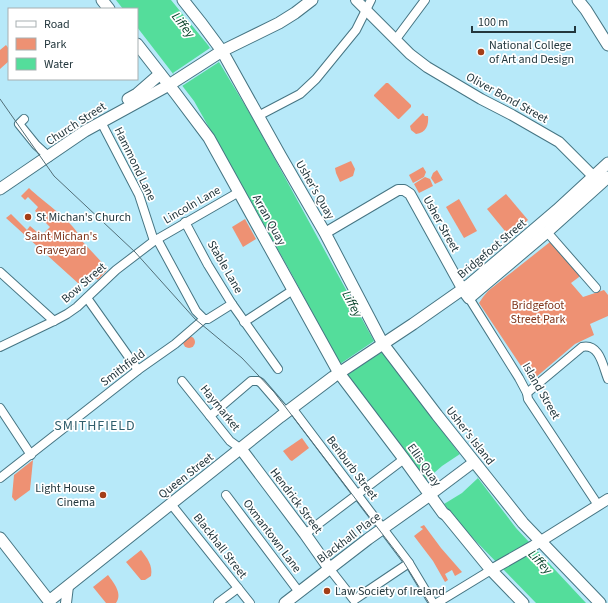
<svg xmlns="http://www.w3.org/2000/svg" width="608" height="603" viewBox="0 0 608 603" font-family="'Source Sans 3',sans-serif">
<style>
.green{fill:#ee9173}
.water{fill:#54dd9b}
.pier{fill:#b7e9f9}
.lines{fill:none;stroke-linecap:round;stroke-linejoin:round}
.minor-casing{stroke:#467583;stroke-width:10}
.tertiary-casing{stroke:#467583;stroke-width:12}
.secondary-casing{stroke:#467583;stroke-width:13}
.minor{stroke:#fff;stroke-width:8}
.tertiary{stroke:#fff;stroke-width:10}
.secondary{stroke:#fff;stroke-width:11}
.tram{stroke:#526f78;stroke-width:1}
.poi-dot{fill:#a43e17;stroke:#fff;stroke-width:1.5}
.labels{text-anchor:middle;dominant-baseline:central;stroke-width:3.5;stroke-linejoin:round;paint-order:stroke}
.poi-label{font-size:12px;fill:#23373d;stroke:#fff;text-anchor:start}
.street-label{font-size:12px;fill:#23373d;stroke:#fff}
.park-label{font-size:12px;fill:#7f361c;stroke:#fff}
.water-label{font-size:13px;font-style:italic;fill:#08432a;stroke:#fff}
.quarter-label{font-size:14px;letter-spacing:1px;fill:#2f5e6c;stroke:#fff}
</style>
<rect width="100%" height="100%" fill="#b7e9f9"/>
<!-- green -->
<g class="green">
<polygon points="6,45 9,49 9,61 0,69 0,50"/>
<polygon points="386,83 388,83 411,105 411,107 399,119 398,119 374,96 374,95"/>
<path d="M423,113L425,116H428C429,125 426,133 416,134L411,130L410,126Z"/>
<polygon points="351,161 355,169 353,176 340,182 336,173 335,168"/>
<polygon points="423,167 426,172 424,177 413,183 409,175"/>
<polygon points="437,170 443,180 435,184 431,178 433,173"/>
<polygon points="425,177 430,179 433,186 419,193 414,184"/>
<path d="M29,188C41,200 77,224 81,240L108,269L98,280L90,274L79,284L6,218L11,214L27,230L30,226L37,232L39,230L43,234L50,227L44,221L45,220L35,211L38,207L28,197L25,200L21,196Z"/>
<polygon points="506,194 528,220 509,236 487,209"/>
<polygon points="459,199 477,231 464,238 446,207"/>
<polygon points="245,219 256,239 243,247 232,227"/>
<polygon points="550,242 553,245 579,274 579,277 571,283 583,297 604,290 608,295 608,316 590,324 594,335 575,344 535,378 531,379 527,375 479,303 483,297 488,291"/>
<circle cx="189" cy="342" r="6"/>
<polygon points="302,438 309,448 292,461 290,460 283,451"/>
<polygon points="33,460 30,490 15,501 12,497 14,475"/>
<polygon points="424,525 441,548 462,572 455,576 452,570 445,574 448,580 445,582 433,561 414,536 423,529 420,527"/>
<path d="M141,550C147,558 153,565 151,576L145,580H141L126,562Z"/>
<path d="M108,575C114,583 123,594 116,603H106L93,587Z"/>
</g>
<!-- water -->
<polygon class="water" points="116,0 171,0 208,45 219,62 252,117 374,341 382,352 516,528 586,603 536,603 467,532 444,504 347,375 340,364 290,271 194,101 137,27 137,9 123,9"/>
<!-- pier -->
<g class="pier">
<polygon points="210,48 219,62 182,86 173,73"/>
<polygon points="374,341 382,352 347,375 340,364"/>
<polygon points="460,454 478,478 462,493 444,504 426,480 442,466"/>
</g>
<g class="lines">
<defs>
<g id="minor">
<polyline points="396,39 425,0"/>
<polyline points="258,116 300,94 316,79 356,30 371,0"/>
<polyline points="24,119 19,124 36,145 49,157"/>
<polyline points="101,122 139,195 154,241"/>
<polyline points="185,222 208,265 232,304 278,369"/>
<polyline points="547,232 596,288"/>
<polyline points="157,239 196,311 204,319"/>
<polyline points="0,272 54,321"/>
<polyline points="87,298 138,370"/>
<polyline points="469,298 519,378 527,393 528,399 598,505"/>
<polyline points="244,322 293,290"/>
<polyline points="0,347 54,321 67,314 77,307 116,270 154,241 239,192"/>
<polyline points="182,381 230,441 241,449"/>
<path d="M527,393L582,347C600,343 603,367 608,379"/>
<polyline points="0,408 31,455"/>
<polyline points="292,408 409,563 433,603"/>
<polyline points="210,416 251,381 258,381 261,383 286,412"/>
<polyline points="0,478 138,370 175,344 204,319 208,319 232,304"/>
<polyline points="226,495 299,592"/>
<polyline points="171,504 250,603"/>
<polyline points="305,534 404,459"/>
<polyline points="329,568 354,600 409,563"/>
<polyline points="218,603 238,588"/>
<polyline points="437,603 491,570"/>
</g>
<g id="tertiary">
<polyline points="356,0 410,54 427,67 481,99 512,115 559,142 594,177 600,178"/>
<polyline points="325,233 398,190 404,190 410,194 463,290"/>
<polyline points="430,495 474,462"/>
<polyline points="491,570 533,546 608,499"/>
<polyline points="66,603 68,586"/>
</g>
<g id="secondary">
<polyline points="102,0 109,9"/>
<polyline points="183,0 202,24 222,51 280,155 325,233 383,344 437,415 523,523 600,603"/>
<polyline points="578,0 586,10 608,45"/>
<polyline points="137,44 176,94 209,138 339,373 404,459 443,513 446,515 491,570 523,603"/>
<polyline points="128,99 137,94 160,74"/>
<polyline points="0,189 85,131 169,85 222,51 279,23 295,13 312,0"/>
<polyline points="463,290 469,298 547,232 608,177"/>
<polyline points="241,449 305,534 329,568"/>
<polyline points="0,538 49,601 280,417 333,377 413,324 470,284 557,210 608,163"/>
<polyline points="285,603 368,539 430,495"/>
</g>
</defs>
<!-- minor casing -->
<use href="#minor" class="minor-casing"/>
<!-- tertiary casing -->
<use href="#tertiary" class="tertiary-casing"/>
<!-- secondary casing -->
<use href="#secondary" class="secondary-casing"/>
<!-- minor -->
<use href="#minor" class="minor"/>
<!-- tertiary -->
<use href="#tertiary" class="tertiary"/>
<!-- secondary -->
<use href="#secondary" class="secondary"/>
<!-- tram -->
<polyline class="tram" points="0,99 54,176 135,252 195,319 242,358 274,392 403,561 429,603"/>
</g>
<!-- markers -->
<g class="poi-dot">
<circle cx="481" cy="52" r="4"/>
<circle cx="28" cy="217" r="4"/>
<circle cx="103" cy="495" r="4"/>
<circle cx="327" cy="591" r="4"/>
</g>
<g class="labels">
<!-- poi labels -->
<g class="poi-label">
<text x="489" y="45">National College<tspan x="489" dy="14">of Art and Design</tspan></text>
<text x="36" y="217">St Michan's Church</text>
<text x="95" y="488" text-anchor="end">Light House<tspan x="95" dy="14">Cinema</tspan></text>
<text x="335" y="591">Law Society of Ireland</text>
</g>
<!-- street labels -->
<g class="street-label">
<text transform="translate(507 98) rotate(29)">Oliver Bond Street</text>
<text transform="translate(76 124) rotate(-33)">Church Street</text>
<text transform="translate(135 164) rotate(64)">Hammond Lane</text>
<text transform="translate(315 190) rotate(60)">Usher's Quay</text>
<text transform="translate(192 205) rotate(-30)">Lincoln Lane</text>
<text transform="translate(269 220) rotate(61)">Arran Quay</text>
<text transform="translate(441 224) rotate(61)">Usher Street</text>
<text transform="translate(492 249) rotate(-40)">Bridgefoot Street</text>
<text transform="translate(225 267) rotate(60)">Stable Lane</text>
<text transform="translate(84 283) rotate(-41)">Bow Street</text>
<text transform="translate(123 368) rotate(-37)">Smithfield</text>
<text transform="translate(541 391) rotate(60)">Island Street</text>
<text transform="translate(220 408) rotate(51)">Haymarket</text>
<text transform="translate(470 436) rotate(52)">Usher's Island</text>
<text transform="translate(424 465) rotate(55)">Ellis Quay</text>
<text transform="translate(352 468) rotate(53)">Benburb Street</text>
<text transform="translate(186 476) rotate(-38)">Queen Street</text>
<text transform="translate(296 501) rotate(53)">Hendrick Street</text>
<text transform="translate(272 536) rotate(53)">Oxmantown Lane</text>
<text transform="translate(349 538) rotate(-37)">Blackhall Place</text>
<text transform="translate(220 546) rotate(52)">Blackhall Street</text>
</g>
<!-- park labels -->
<g class="park-label">
<text x="61" y="236">Saint Michan's<tspan x="61" dy="14">Graveyard</tspan></text>
<text x="538" y="305">Bridgefoot<tspan x="538" dy="14">Street Park</tspan></text>
</g>
<!-- water labels -->
<g class="water-label">
<text transform="translate(183 25) rotate(52)">Liffey</text>
<text transform="translate(352 304) rotate(62)">Liffey</text>
<text transform="translate(540 562) rotate(46)">Liffey</text>
</g>
<!-- quarter labels -->
<g class="quarter-label">
<text x="95" y="426">SMITHFIELD</text>
</g>
</g>
<!-- legend -->
<rect x="8" y="8" width="130" height="72" fill="#ffffff" stroke="#a7afb1"/>
<rect x="16" y="21" width="20" height="6" fill="#ffffff" stroke="#a7afb1"/>
<text x="44" y="28" font-size="12" fill="#23373d">Road</text>
<rect x="16" y="38" width="20" height="12" fill="#ee9173" stroke="#a7afb1"/>
<text x="44" y="48" font-size="12" fill="#23373d">Park</text>
<rect x="16" y="58" width="20" height="12" fill="#54dd9b" stroke="#a7afb1"/>
<text x="44" y="68" font-size="12" fill="#23373d">Water</text>
<!-- scale -->
<path d="M472 26v6h103v-6" fill="none" stroke="#23373d" stroke-width="2"/>
<text x="478" y="26" font-size="12" fill="#23373d" stroke="#ffffff" stroke-width="3" paint-order="stroke">100 m</text>
</svg>
